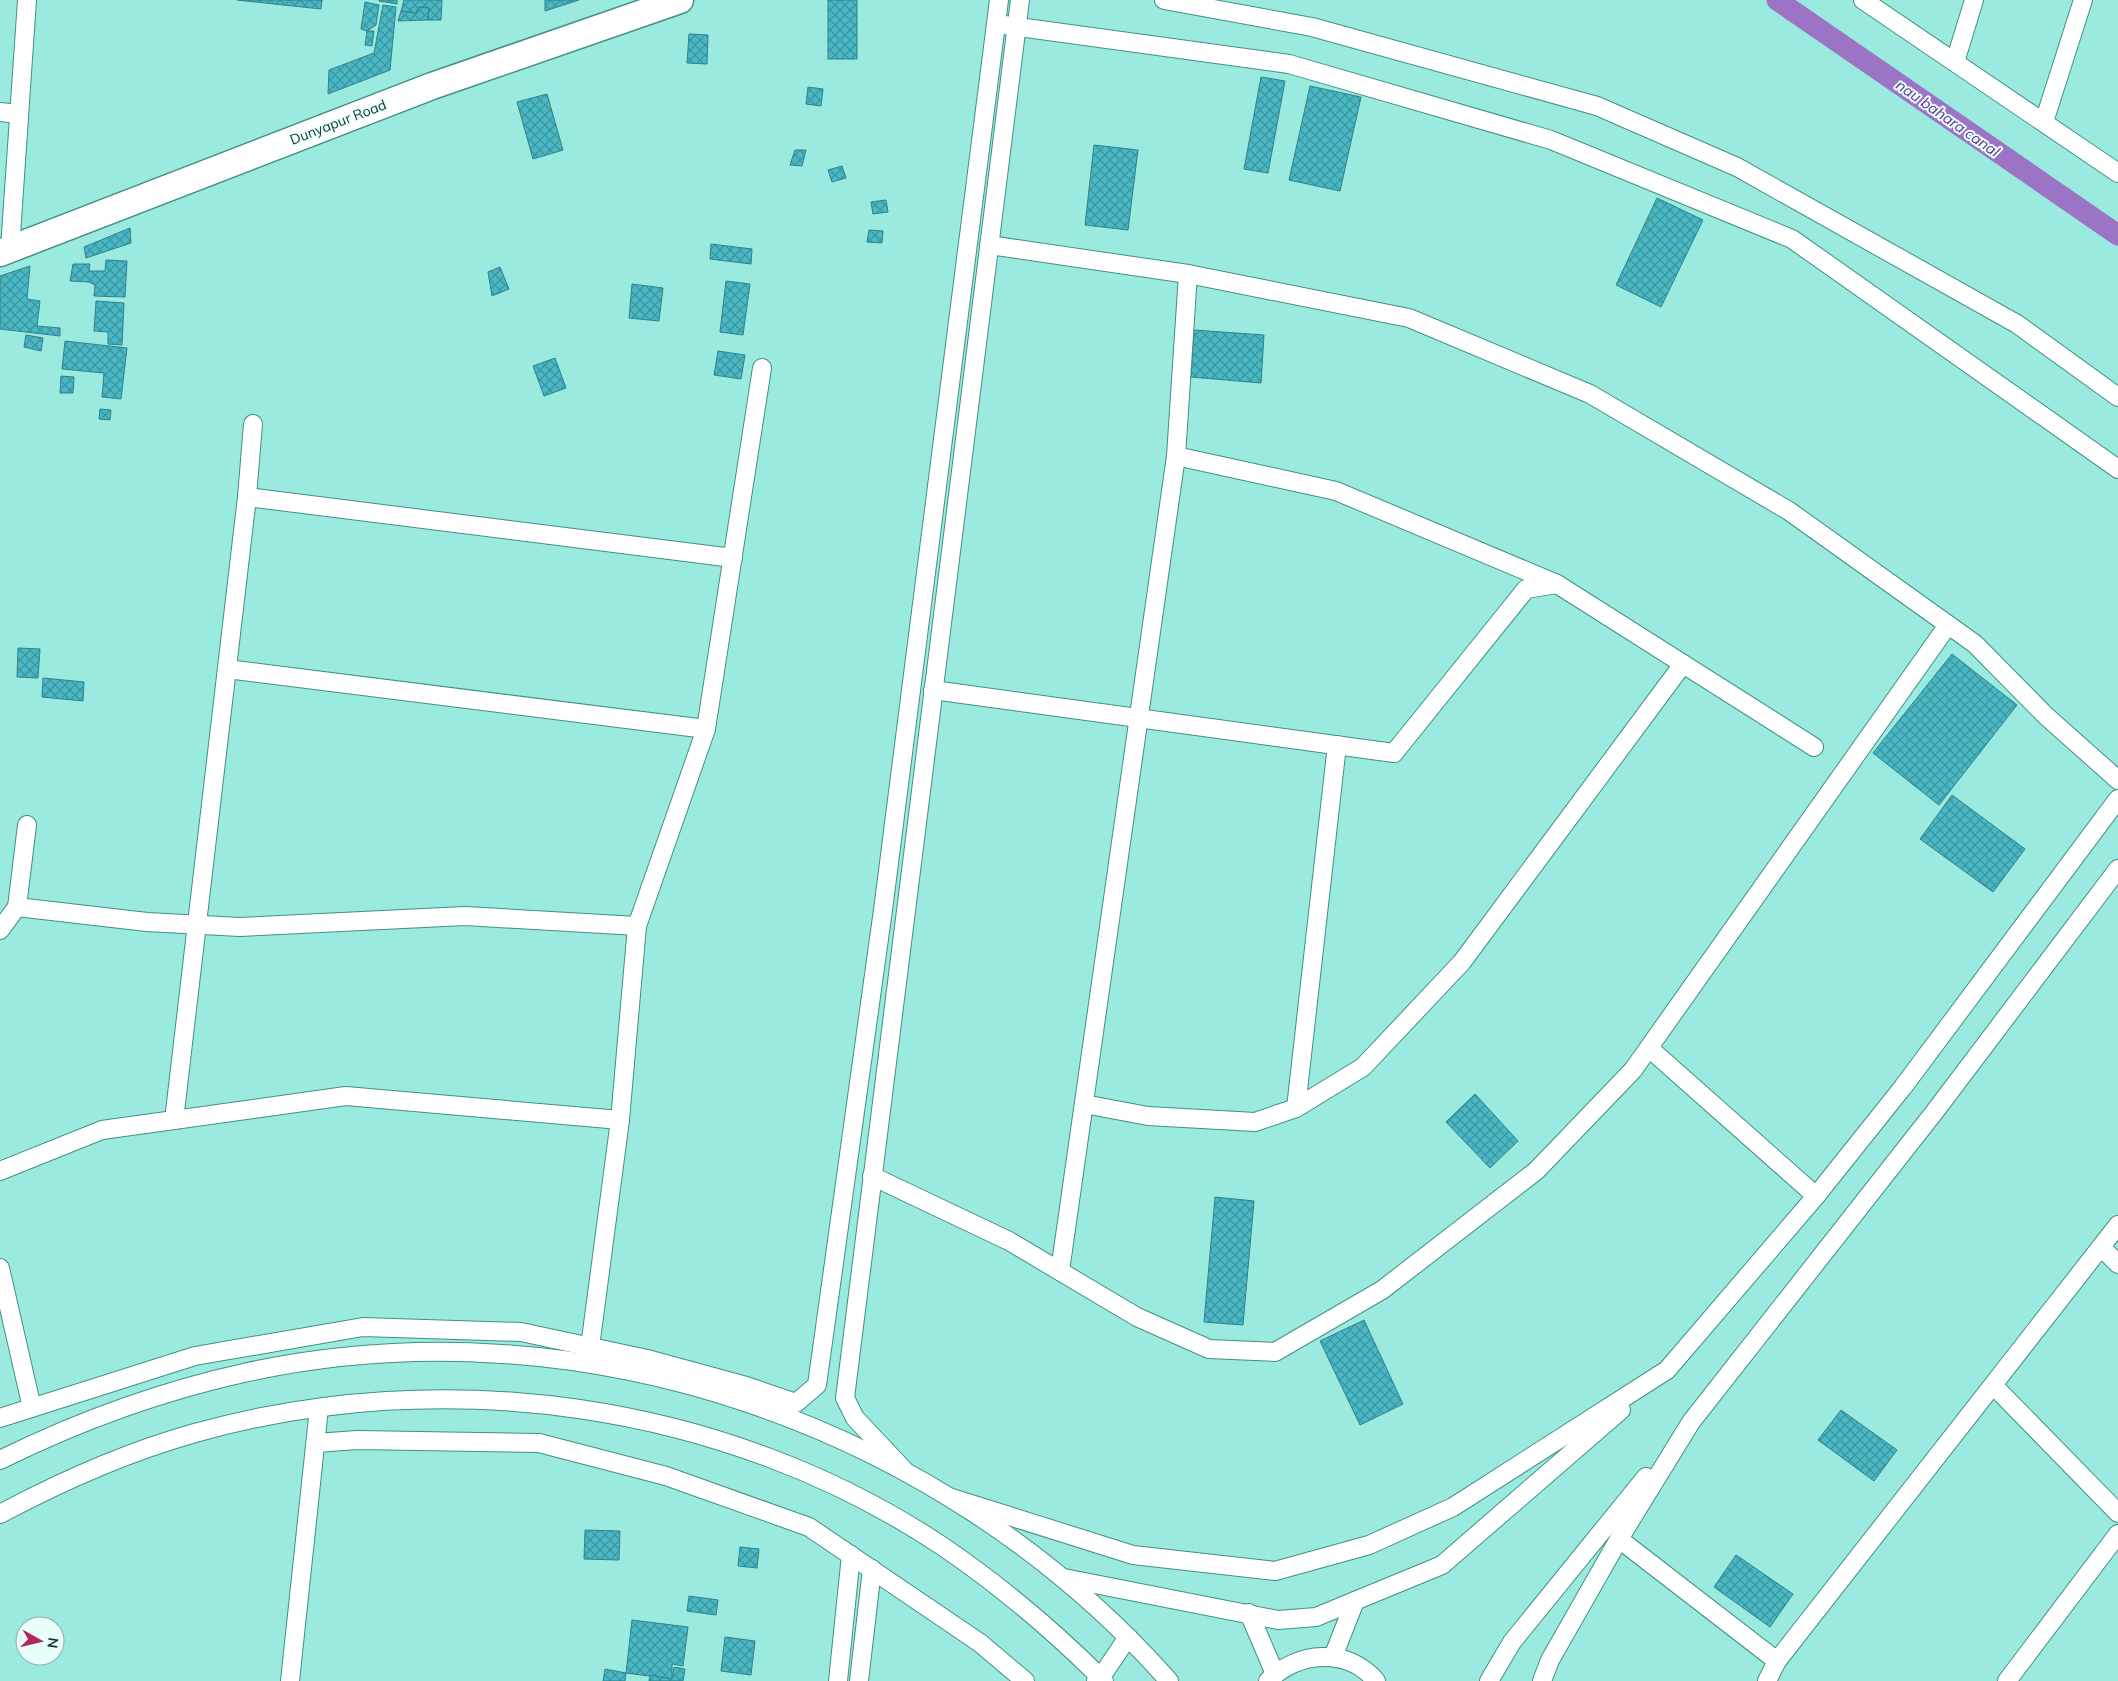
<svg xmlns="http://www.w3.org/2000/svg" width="2118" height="1681" viewBox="0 0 2118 1681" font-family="Mulish,sans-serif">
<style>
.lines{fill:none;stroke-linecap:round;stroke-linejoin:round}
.canal{stroke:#9b74c5;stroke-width:21}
.building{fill:url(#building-cross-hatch);stroke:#2f828b}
.street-casing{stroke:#409087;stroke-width:20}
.secondary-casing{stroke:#409087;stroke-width:29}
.street{stroke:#fff;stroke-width:18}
.secondary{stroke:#fff;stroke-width:26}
.labels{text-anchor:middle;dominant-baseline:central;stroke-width:4;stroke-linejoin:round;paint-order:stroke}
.street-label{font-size:14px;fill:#133531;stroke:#e8fffb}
.water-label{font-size:15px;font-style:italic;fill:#663293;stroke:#e8fffb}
</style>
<defs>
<pattern id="building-cross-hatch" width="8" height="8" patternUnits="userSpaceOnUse" patternTransform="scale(1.25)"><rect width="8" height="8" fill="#4ab8c4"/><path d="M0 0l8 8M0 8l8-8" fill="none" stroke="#3c96a0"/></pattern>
</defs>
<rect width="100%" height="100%" fill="#9aeadf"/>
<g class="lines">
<!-- canal -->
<polyline class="canal" points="1777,0 2118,235"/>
</g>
<!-- building -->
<g class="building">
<polygon points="237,0 322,0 321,9"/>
<polygon points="379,0 397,0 397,4 379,1"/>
<polygon points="404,0 442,0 441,20 428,20 429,8 419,7 416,13 401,11"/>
<polygon points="545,0 579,0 545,11"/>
<rect x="828" y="0" width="29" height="59"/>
<polygon points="365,2 379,5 376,25 367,31 361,29"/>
<polygon points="383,5 396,7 390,70 328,94 329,70 374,53"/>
<polygon points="419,7 429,8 428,20 398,21 401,11 416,13"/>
<polygon points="367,31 374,31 372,46 365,45"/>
<polygon points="689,34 708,35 707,64 687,63"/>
<polygon points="1261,77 1285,81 1268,173 1244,169"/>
<polygon points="1310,86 1361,97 1340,191 1289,180"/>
<polygon points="808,87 823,89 821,106 806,104"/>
<polygon points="547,94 563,150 533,159 517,102"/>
<polygon points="1094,145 1138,150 1128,230 1085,225"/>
<polygon points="795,150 806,150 802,166 790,165"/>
<polygon points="842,166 846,178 832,182 828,170"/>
<polygon points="1657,198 1703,220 1661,307 1616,285"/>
<polygon points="886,200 888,212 873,214 871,202"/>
<polygon points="130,228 131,243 86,258 84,247"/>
<polygon points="869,230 883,231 882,243 867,242"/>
<polygon points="711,244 752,249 751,264 710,259"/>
<polygon points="106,260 127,261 125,297 94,296 95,285 89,282 70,281 73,264 90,264 89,271 105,271"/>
<polygon points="30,266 27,299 40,301 37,326 60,328 60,336 0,329 0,276"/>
<polygon points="500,267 509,289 492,296 488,272"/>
<polygon points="726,281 750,284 743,335 720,332"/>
<polygon points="632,284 663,288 659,321 629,318"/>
<polygon points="96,301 124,303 122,345 108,344 108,332 94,331"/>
<polygon points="1194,330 1264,335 1261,383 1191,377"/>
<polygon points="26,335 43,338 41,351 24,347"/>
<polygon points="65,341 127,348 121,399 102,397 104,373 62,369"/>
<polygon points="718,351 745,355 741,379 714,375"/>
<polygon points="555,358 566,388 544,396 533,366"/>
<polygon points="61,376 74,377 73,393 60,393"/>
<polygon points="100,409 111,410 110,420 99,419"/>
<polygon points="18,648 40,649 38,678 17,677"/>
<polygon points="1952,654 2017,705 1939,805 1873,753"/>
<polygon points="43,678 84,682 83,701 42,697"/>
<polygon points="1952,795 2025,849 1993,892 1920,839"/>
<polygon points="1475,1094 1518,1141 1490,1168 1446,1122"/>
<polygon points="1215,1197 1254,1201 1243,1325 1204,1322"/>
<polygon points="1364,1320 1403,1404 1360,1425 1320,1341"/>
<polygon points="1841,1410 1897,1450 1874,1481 1818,1440"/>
<polygon points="585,1530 620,1531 619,1560 584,1559"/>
<polygon points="740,1547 759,1549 757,1568 738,1566"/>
<polygon points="1736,1555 1793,1594 1770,1627 1714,1587"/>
<polygon points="689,1596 718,1600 716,1615 687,1611"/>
<polygon points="632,1620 688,1627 683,1666 672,1664 672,1679 626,1673"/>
<polygon points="725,1637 755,1641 751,1675 721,1671"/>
<polygon points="674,1667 685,1669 683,1681 649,1681 650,1675 672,1679"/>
<polygon points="605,1669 626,1673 625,1681 603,1681"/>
</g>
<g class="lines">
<defs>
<g id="street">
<polyline points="1164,0 1312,27 1597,106 1737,167 2017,324 2118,397"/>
<polyline points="1863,0 2118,173"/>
<polyline points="1004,25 1289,64 1551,140 1792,239 2118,469"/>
<polyline points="1955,62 1974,0"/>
<polyline points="0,112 18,114"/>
<polyline points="2044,122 2083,0"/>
<polyline points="989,245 1188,274"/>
<polyline points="10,249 27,0"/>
<polyline points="247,497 733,558"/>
<polyline points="1557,584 1336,491 1176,456 1188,274 1409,318 1590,394 1789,511 1975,644 2046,716 2118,780"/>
<polyline points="227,669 706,729"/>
<polyline points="933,690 1394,753 1526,589 1557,584 1814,747"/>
<polyline points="27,825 17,907 147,922 240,927 465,916 637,926"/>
<polyline points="0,930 17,907"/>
<polyline points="1649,1048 1816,1196"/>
<polyline points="1084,1104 1148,1116 1255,1122 1296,1108 1337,745"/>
<polyline points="1296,1108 1363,1067 1462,962 1683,664"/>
<polyline points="174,1120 247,497 253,424"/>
<polyline points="620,1120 637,926 706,729 762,368"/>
<polyline points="0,1171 102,1130 346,1096 620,1120 590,1347"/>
<polyline points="872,1176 1009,1241 1137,1317 1209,1349 1275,1352 1382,1290 1536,1171 1633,1070 1948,625"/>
<polyline points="2101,1247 2118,1264"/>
<polyline points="0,1268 32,1408"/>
<polyline points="1060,1271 1176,456"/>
<polyline points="1994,1386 2118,1513"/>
<polyline points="0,1418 195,1356 363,1327 521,1332 647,1359 746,1386 796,1403 817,1385 883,910 999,0"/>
<polyline points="316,1443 357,1440 539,1443 666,1476 809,1527 980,1643 1025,1681"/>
<path d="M0,1460C79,1421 161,1391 248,1372C584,1300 942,1425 1169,1681"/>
<polyline points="904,1470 855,1418 845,1398 1020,0"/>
<polyline points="952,1498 1133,1555 1275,1571 1369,1545 1453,1507 1667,1370 1816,1196 1903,1087 2118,799"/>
<path d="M0,1514C62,1481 127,1452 195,1433C444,1363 726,1402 942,1546C1001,1586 1054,1631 1104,1681"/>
<polyline points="1619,1539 1777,1661 1767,1681"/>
<polyline points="1064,1578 1278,1620 1316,1617 1442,1565 1621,1410"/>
<polyline points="1249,1613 1275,1674"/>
<polyline points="1333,1657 1355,1601"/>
<polyline points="1777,1661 2118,1225"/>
<polyline points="290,1681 319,1408"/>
<polyline points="838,1681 851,1555"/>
<polyline points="859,1681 872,1569"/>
<polyline points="1096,1681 1101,1677 1128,1637"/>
<path d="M1268,1681C1297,1651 1348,1647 1376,1681"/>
<polyline points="1489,1681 1512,1642 1646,1477"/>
<polyline points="1542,1681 1550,1660 1619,1539 1691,1422 1936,1110 2118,869"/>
<polyline points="2007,1681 2118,1534"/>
</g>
<polyline id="secondary" points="0,253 432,86 680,0"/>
</defs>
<!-- street casing -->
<use href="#street" class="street-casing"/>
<!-- secondary casing -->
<use href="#secondary" class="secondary-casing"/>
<!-- street -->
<use href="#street" class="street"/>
<!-- secondary -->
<use href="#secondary" class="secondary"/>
</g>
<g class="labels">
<!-- street labels -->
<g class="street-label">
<text transform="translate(338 122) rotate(-21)">Dunyapur Road</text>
</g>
<!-- water labels -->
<g class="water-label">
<text transform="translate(1948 118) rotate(35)">nau bahara canal</text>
</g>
</g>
<!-- north arrow -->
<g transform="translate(40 1641) rotate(98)"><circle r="24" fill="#e8fffb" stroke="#93aeaa"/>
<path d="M0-4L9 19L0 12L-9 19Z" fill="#b42558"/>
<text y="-8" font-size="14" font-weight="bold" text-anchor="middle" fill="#133531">N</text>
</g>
</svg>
